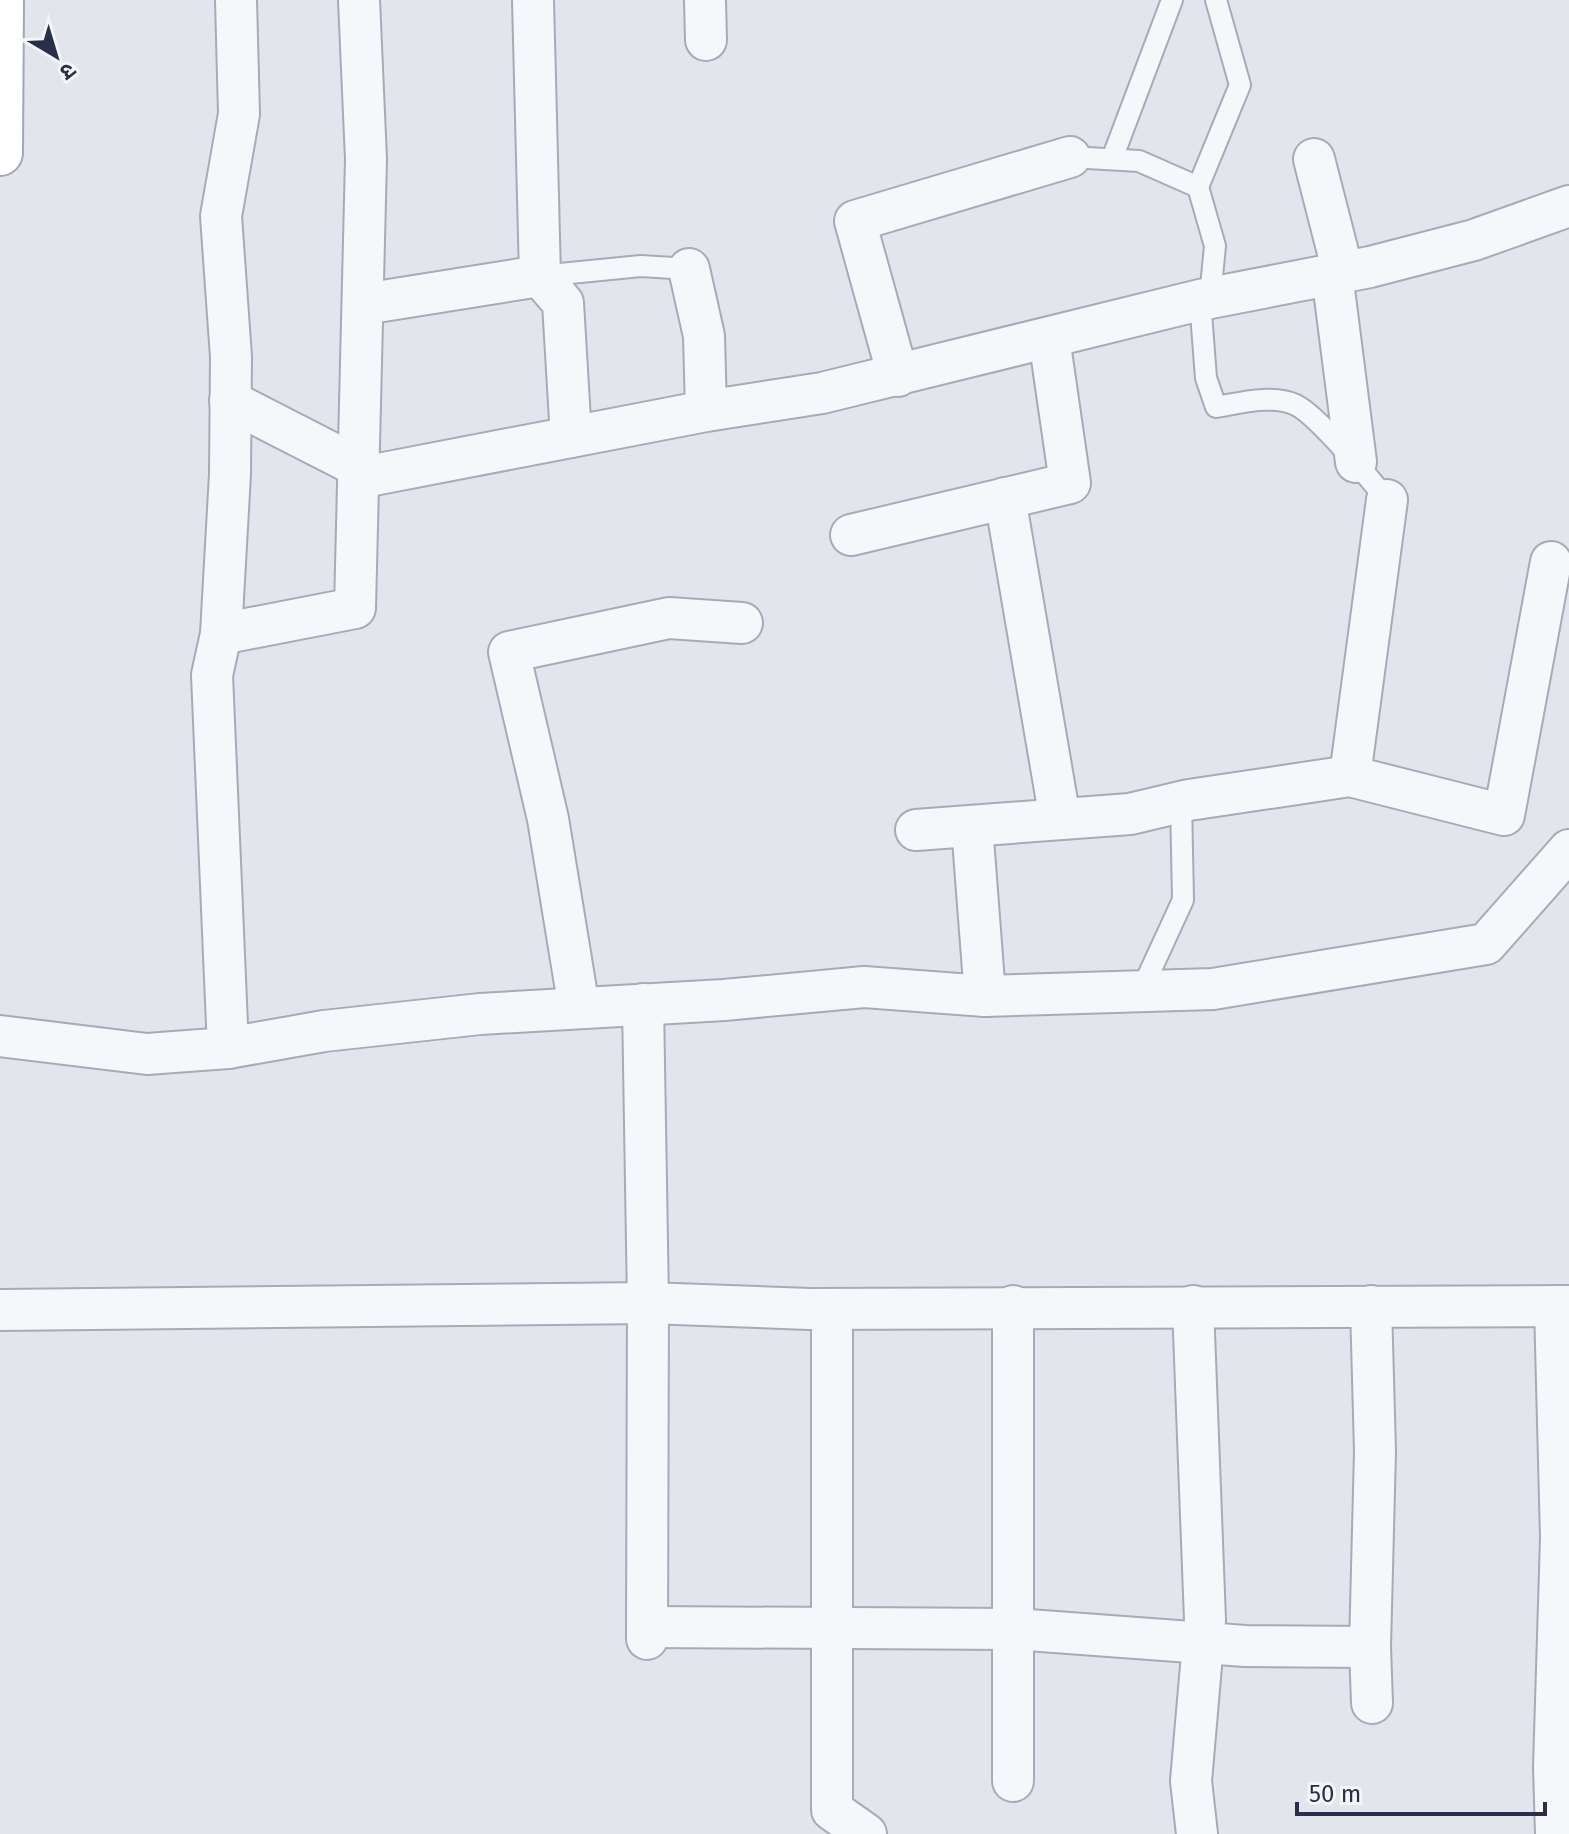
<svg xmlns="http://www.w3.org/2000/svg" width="1569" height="1834" viewBox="0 0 1569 1834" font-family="'Fira Sans','Noto Sans Devanagari',sans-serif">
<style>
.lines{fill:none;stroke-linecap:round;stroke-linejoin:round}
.lane-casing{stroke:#a7abb7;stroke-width:24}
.street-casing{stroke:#a7abb7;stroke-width:44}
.primary-casing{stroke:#a1a7ba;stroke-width:48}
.lane{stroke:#f6f7fa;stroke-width:20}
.street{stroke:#f6f7fa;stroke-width:40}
.primary{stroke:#fff;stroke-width:44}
</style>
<rect width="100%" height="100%" fill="#e3e5ec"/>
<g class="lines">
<defs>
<g id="lane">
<polyline points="1070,157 1139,161 1198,187 1215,246 1210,297"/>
<polyline points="1112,159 1172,0"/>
<polyline points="1198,187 1240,85 1216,0"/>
<polyline points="540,276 641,266 689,269"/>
<path d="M1200,300L1206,378L1216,407C1240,403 1273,394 1296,405C1318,416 1370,479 1387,500"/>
<polyline points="1142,989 1183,900 1181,801"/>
</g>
<g id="street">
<polyline points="533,0 540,276 563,303 571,437"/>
<polyline points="705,0 706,40"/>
<polyline points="1314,159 1343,272"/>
<polyline points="689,269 704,336 706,411"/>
<polyline points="1332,274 1356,462"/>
<polyline points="364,304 540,276"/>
<polyline points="898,376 855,221 1070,157"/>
<polyline points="230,401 359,467"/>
<polyline points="358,478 706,411 822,393 1200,300 1370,267 1474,240 1569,206"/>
<polyline points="1005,498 1060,819"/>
<polyline points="851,535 1070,483 1049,338"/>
<polyline points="221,634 355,608 366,159 359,0"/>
<polyline points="1350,776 1387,500"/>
<polyline points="972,826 985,996"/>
<polyline points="916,830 1130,814 1189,800 1350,776 1504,815 1551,562"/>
<polyline points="643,1004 648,1303 647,1639"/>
<polyline points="579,1008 548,819 509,652 669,618 742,623"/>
<polyline points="0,1036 147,1054 228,1048 324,1031 480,1014 724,1000 864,987 985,996 1213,989 1486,944 1569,850"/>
<polyline points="228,1048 212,675 221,634 230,474 231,357 221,216 239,114 236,0"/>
<polyline points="1193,1306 1205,1620 1191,1781 1197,1834"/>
<polyline points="1371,1306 1375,1451 1370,1647 1372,1703"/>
<polyline points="1555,1306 1561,1538 1554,1767 1556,1834"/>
<polyline points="832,1309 832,1810 866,1834"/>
<polyline points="0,1310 648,1303 809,1309 1569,1306"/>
<polyline points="648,1627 1015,1629 1245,1646 1370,1647"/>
<polyline points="1013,1781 1013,1306"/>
</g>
<polyline id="primary" points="0,153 1,0"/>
</defs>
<!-- lane casing -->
<use href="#lane" class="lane-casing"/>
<!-- street casing -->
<use href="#street" class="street-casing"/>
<!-- primary casing -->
<use href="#primary" class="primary-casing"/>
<!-- lane -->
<use href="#lane" class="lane"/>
<!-- street -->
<use href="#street" class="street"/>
<!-- primary -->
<use href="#primary" class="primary"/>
</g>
<!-- north arrow -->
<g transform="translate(56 56) rotate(142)" stroke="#f3f5f9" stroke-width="6" paint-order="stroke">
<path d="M0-6L14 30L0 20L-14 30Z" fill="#282f47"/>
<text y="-12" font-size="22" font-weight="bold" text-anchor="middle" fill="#282f47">उ</text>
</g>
<!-- scale -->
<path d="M1297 1802v12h248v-12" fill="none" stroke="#282f47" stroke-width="4"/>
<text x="1309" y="1802" font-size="24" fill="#282f47" stroke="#f3f5f9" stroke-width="6" paint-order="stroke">50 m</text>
</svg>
